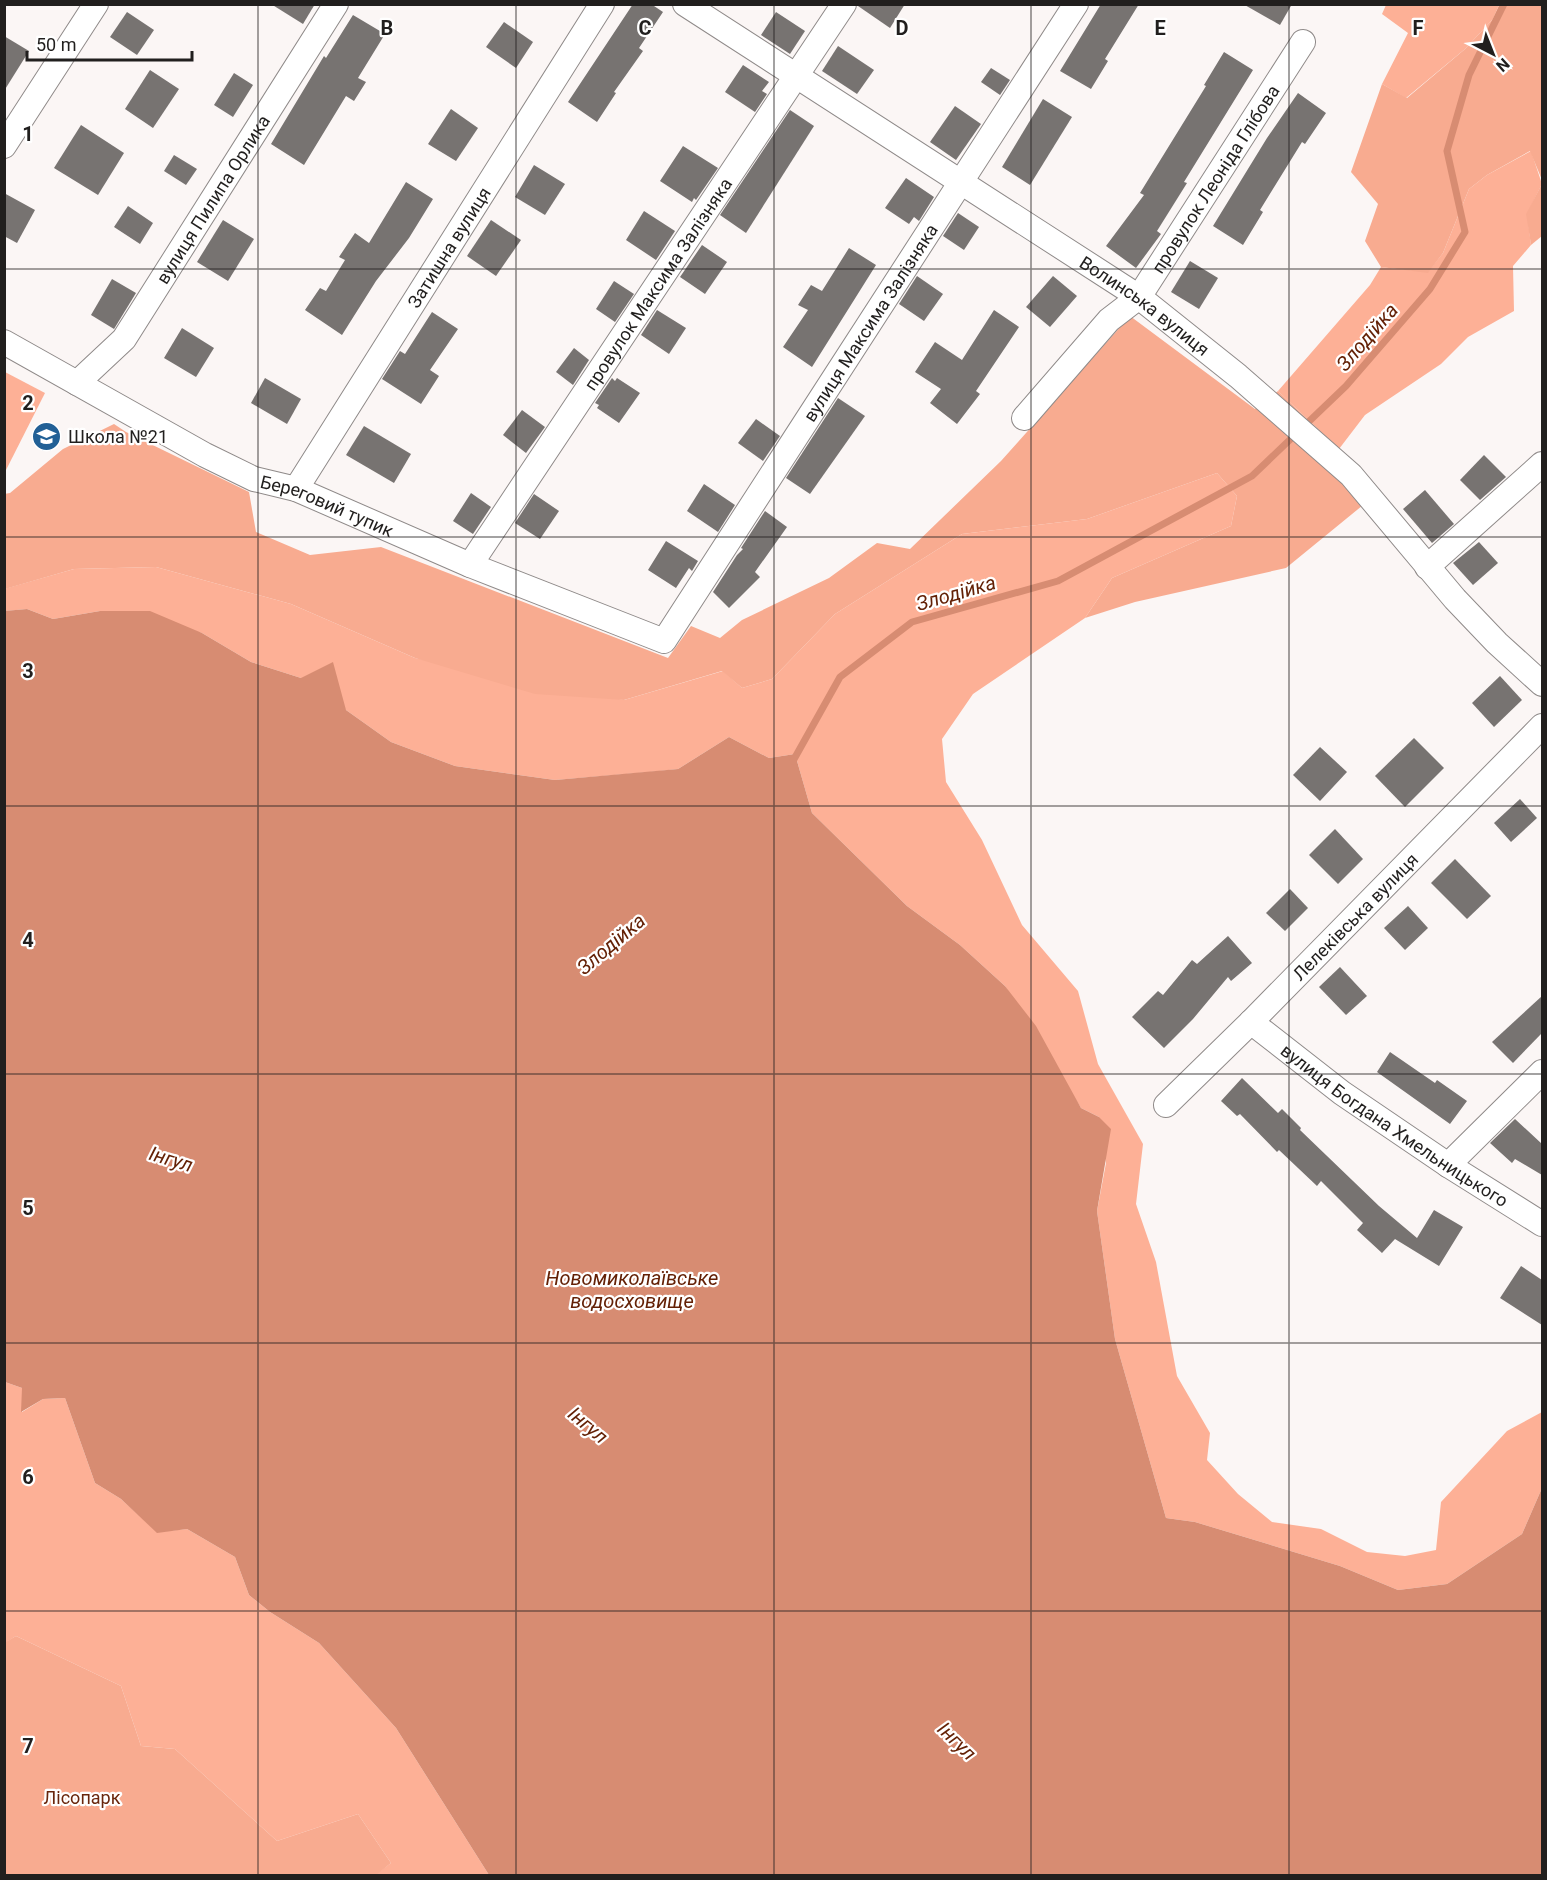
<svg xmlns="http://www.w3.org/2000/svg" width="1547" height="1880" viewBox="0 0 1547 1880" font-family="Roboto,sans-serif">
<style>
.green{fill:#fdb096}
.forest{fill:#f8ab90}
.water{fill:#d78c72}
.lines{fill:none;stroke-linecap:round;stroke-linejoin:round}
.stream{stroke:#d78c72;stroke-width:7}
.building{fill:#777371}
.street-casing{stroke:#8f8a89;stroke-width:26}
.street{stroke:#fff;stroke-width:24}
.grid{fill:none;stroke:#211f1e;stroke-width:1.5;stroke-opacity:0.55}
.labels{text-anchor:middle;dominant-baseline:central;stroke-width:4.5;stroke-linejoin:round;paint-order:stroke}
.street-label{font-size:18px;fill:#211f1e;stroke:#fff}
.poi-label{font-size:18px;fill:#211f1e;stroke:#fff;text-anchor:start}
.park-label{font-size:18px;fill:#69260c;stroke:#fff}
.water-label{font-size:20px;font-style:italic;fill:#642106;stroke:#fff}
.grid-label{font-size:20px;text-anchor:middle;font-weight:bold;fill:#211f1e;stroke:#fff;stroke-width:4.5;stroke-linejoin:round;paint-order:stroke}
</style>
<rect width="100%" height="100%" fill="#fbf6f5"/>
<!-- green -->
<g class="green">
<polygon points="1386,5 1499,5 1493,19 1465,49 1406,98 1382,84 1408,33 1382,14"/>
<polygon points="1531,151 1542,184 1527,214 1531,245 1513,266 1514,311 1468,337 1441,364 1365,415 1339,449 1278,391 1370,285 1381,267 1428,272 1443,253 1469,189 1487,175"/>
<polygon points="5,372 45,393 5,472"/>
<polygon points="1217,473 1237,496 1231,526 1112,578 1085,618 973,694 942,739 946,782 982,840 1022,925 1078,991 1098,1064 1143,1144 1136,1204 1156,1262 1177,1376 1210,1433 1207,1460 1238,1494 1272,1522 1321,1529 1367,1552 1405,1556 1436,1550 1441,1502 1507,1431 1542,1412 1542,1488 1522,1534 1447,1584 1398,1590 1340,1566 1195,1522 1166,1518 1115,1339 1097,1211 1106,1163 1099,1117 1081,1108 1005,986 960,945 907,906 812,813 795,754 769,758 729,737 678,769 650,772 555,780 455,766 391,742 301,678 251,662 202,633 100,611 53,619 27,609 5,611 4,589 74,569 156,567 291,604 415,658 624,700 723,671 742,688 772,679 835,614 962,534 1087,519"/>
<polygon points="5,1382 22,1388 22,1412 43,1399 65,1398 95,1483 121,1499 157,1532 187,1529 235,1557 249,1595 270,1612 319,1643 396,1728 489,1875 375,1875 391,1863 358,1814 277,1841 175,1749 141,1746 121,1686 16,1636 5,1643"/>
</g>
<!-- forest -->
<g class="forest">
<polygon points="1499,5 1542,5 1542,180 1530,151 1487,175 1469,189 1443,253 1428,273 1381,267 1365,241 1378,204 1351,172 1382,84 1407,98 1465,49 1493,19"/>
<polygon points="1542,184 1542,236 1531,245 1526,214"/>
<polygon points="1130,316 1255,409 1278,391 1339,449 1379,492 1286,568 1135,602 1085,618 1112,578 1231,526 1237,496 1217,473 1087,519 962,534 835,614 772,679 742,688 722,671 624,700 535,694 415,658 291,604 156,567 74,569 5,589 4,494 10,493 63,449 114,424 126,432 249,492 256,532 310,555 381,547 668,658 691,626 720,638 742,620 829,578 877,543 910,549 1001,461"/>
<polygon points="16,1636 121,1686 141,1746 175,1749 277,1841 358,1814 391,1863 375,1876 5,1875 4,1643"/>
</g>
<!-- water -->
<polygon class="water" points="27,609 53,619 100,611 150,611 202,633 251,662 301,678 333,662 346,710 391,742 455,766 555,780 678,769 729,737 769,758 795,754 812,813 907,906 960,945 1005,986 1036,1026 1081,1108 1099,1117 1111,1129 1097,1211 1115,1339 1166,1518 1195,1522 1340,1566 1398,1590 1447,1584 1522,1534 1542,1488 1542,1875 489,1875 396,1728 319,1643 270,1612 249,1595 235,1557 187,1529 157,1533 121,1499 95,1483 65,1398 43,1399 21,1412 22,1388 5,1382 4,611"/>
<g class="lines">
<!-- stream -->
<polyline class="stream" points="793,761 840,677 912,622 1058,581 1252,476 1346,386 1430,289 1465,232 1447,151 1469,75 1504,4"/>
</g>
<!-- building -->
<g class="building">
<polygon points="271,4 315,4 303,24"/>
<polygon points="633,4 651,4 663,12 639,48 643,51 614,92 616,93 597,122 568,102"/>
<polygon points="858,4 905,4 890,28 858,6"/>
<polygon points="1101,4 1139,4 1105,59 1108,61 1091,89 1060,71"/>
<polygon points="1243,4 1292,4 1280,25"/>
<polygon points="127,12 154,30 137,55 110,37"/>
<polygon points="776,12 805,31 790,54 761,35"/>
<polygon points="353,15 385,34 358,78 366,82 354,101 346,96 304,165 271,144 324,56 326,58"/>
<polygon points="504,22 533,42 516,68 486,47"/>
<polygon points="4,36 29,51 4,91"/>
<polygon points="838,46 874,70 857,94 822,71"/>
<polygon points="1224,52 1253,70 1184,182 1187,183 1157,231 1161,234 1136,268 1106,246 1144,195 1140,193 1206,86 1204,85"/>
<polygon points="743,65 769,82 762,91 767,94 755,112 725,92"/>
<polygon points="991,68 1010,80 1000,95 981,82"/>
<polygon points="150,70 179,89 153,128 125,109"/>
<polygon points="234,73 253,85 233,117 214,105"/>
<polygon points="1298,93 1326,113 1305,144 1302,142 1260,210 1263,212 1243,245 1213,226 1267,138"/>
<polygon points="1043,99 1072,117 1030,185 1002,167"/>
<polygon points="955,106 981,124 956,160 930,142"/>
<polygon points="451,109 478,128 456,161 428,144"/>
<polygon points="790,110 814,126 746,233 720,215"/>
<polygon points="81,125 124,153 98,195 54,168"/>
<polygon points="683,146 718,168 696,200 694,198 692,202 660,181"/>
<polygon points="174,155 197,169 186,185 164,171"/>
<polygon points="534,165 565,184 545,215 515,197"/>
<polygon points="906,178 934,197 919,221 914,217 909,224 885,208"/>
<polygon points="406,182 433,199 409,238 376,281 342,335 305,310 320,288 326,291 345,260 339,257 355,233 369,243"/>
<polygon points="4,193 35,210 17,243 4,236"/>
<polygon points="128,206 153,223 140,244 114,227"/>
<polygon points="644,211 675,231 656,260 626,240"/>
<polygon points="958,213 979,227 964,250 943,236"/>
<polygon points="223,220 254,239 228,281 197,262"/>
<polygon points="491,220 521,240 496,276 467,256"/>
<polygon points="702,245 727,262 705,294 680,277"/>
<polygon points="849,248 876,265 812,367 783,347 808,310 798,305 811,285 822,291"/>
<polygon points="1190,261 1218,278 1199,309 1171,292"/>
<polygon points="917,276 943,294 924,321 899,304"/>
<polygon points="1053,276 1077,296 1050,327 1026,307"/>
<polygon points="112,279 136,293 114,329 91,315"/>
<polygon points="614,281 634,294 615,322 596,309"/>
<polygon points="657,310 686,328 669,354 641,335"/>
<polygon points="994,310 1019,327 976,391 980,394 957,424 930,403 941,389 915,372 935,342 962,360"/>
<polygon points="432,312 458,329 430,370 439,376 421,404 382,379 400,351 405,354"/>
<polygon points="182,328 214,348 196,377 164,358"/>
<polygon points="574,348 589,360 573,385 556,372"/>
<polygon points="265,378 301,399 287,424 251,403"/>
<polygon points="612,378 615,381 617,378 640,393 619,423 597,408 599,405 595,403"/>
<polygon points="838,398 865,416 810,494 786,478"/>
<polygon points="522,410 545,427 526,453 503,435"/>
<polygon points="756,419 780,436 763,461 738,443"/>
<polygon points="364,426 411,454 394,483 346,455"/>
<polygon points="1484,455 1506,477 1480,500 1460,480"/>
<polygon points="704,484 735,505 718,532 687,511"/>
<polygon points="1425,490 1454,524 1432,543 1403,509"/>
<polygon points="471,493 491,507 473,534 453,521"/>
<polygon points="534,494 559,511 540,539 515,523"/>
<polygon points="765,511 787,527 755,572 760,577 729,608 713,592 737,555 743,549 741,548"/>
<polygon points="666,541 698,561 692,571 689,568 676,588 648,570"/>
<polygon points="1479,542 1498,563 1473,585 1453,563"/>
<polygon points="1500,676 1522,700 1494,727 1472,703"/>
<polygon points="1414,738 1444,768 1405,807 1375,776"/>
<polygon points="1320,747 1347,772 1320,801 1293,775"/>
<polygon points="1520,799 1537,818 1511,842 1494,823"/>
<polygon points="1335,829 1363,859 1338,884 1309,855"/>
<polygon points="1455,859 1491,896 1467,919 1431,883"/>
<polygon points="1290,889 1308,908 1285,931 1266,913"/>
<polygon points="1408,906 1428,928 1405,950 1384,928"/>
<polygon points="1228,936 1252,963 1231,981 1228,977 1193,1019 1164,1048 1132,1017 1158,991 1163,995 1192,960 1197,964"/>
<polygon points="1340,967 1367,996 1346,1015 1319,987"/>
<polygon points="1542,996 1542,1033 1513,1063 1492,1042"/>
<polygon points="1390,1052 1435,1083 1437,1080 1467,1101 1450,1124 1377,1072"/>
<polygon points="1242,1078 1278,1113 1282,1109 1301,1128 1300,1130 1379,1206 1417,1238 1434,1210 1463,1227 1439,1266 1395,1239 1382,1253 1357,1230 1363,1223 1321,1181 1317,1186 1279,1150 1277,1152 1240,1114 1237,1116 1221,1101"/>
<polygon points="1515,1119 1542,1144 1542,1175 1515,1159 1512,1163 1490,1143"/>
<polygon points="1521,1266 1542,1280 1542,1325 1500,1298"/>
</g>
<g class="lines">
<defs>
<g id="street">
<path id="s1" d="M685,4L1139,297L1238,376L1351,475L1455,599L1497,643L1542,684"/>
<polyline points="4,146 96,4"/>
<path id="s2" d="M4,342L205,455L254,479L296,489L470,565L664,641L1076,4"/>
<path id="s3" d="M77,383L124,339L336,4"/>
<path id="s4" d="M1024,418L1109,320L1139,297L1303,42"/>
<path id="s5" d="M296,489L602,4"/>
<path id="s6" d="M470,565L844,4"/>
<polyline points="1427,567 1542,464"/>
<path id="s7" d="M1251,1022L1342,1093L1448,1165L1542,1224"/>
<path id="s8" d="M1166,1105L1251,1022L1542,726"/>
<polyline points="1448,1165 1542,1072"/>
</g>
</defs>
<!-- street casing -->
<use href="#street" class="street-casing"/>
<!-- street -->
<use href="#street" class="street"/>
</g>
<!-- grid -->
<path class="grid" d="M258,4V1876M516,4V1876M774,4V1876M1031,4V1876M1289,4V1876M4,269H1542M4,537H1542M4,806H1542M4,1074H1542M4,1343H1542M4,1611H1542"/>
<!-- icons -->
<defs>
<symbol id="school-disc" viewBox="-11 -11 22 22"><circle r="9.5" fill="#226096" stroke="#fff"/><path d="M0-5L7-2L0 1L-7-2ZM-4 1L0 2.5L4 1V4Q0 6-4 4Z" fill="#fff"/></symbol>
</defs>
<g fill-rule="evenodd">
<use href="#school-disc" x="30" y="420" width="33" height="33"/>
</g>
<g class="labels">
<!-- street labels -->
<g class="street-label">
<text stroke="none"><textPath href="#s4" startOffset="308">провулок Леоніда Глібова</textPath></text>
<text stroke="none"><textPath href="#s3" startOffset="230">вулиця Пилипа Орлика</textPath></text>
<text stroke="none"><textPath href="#s5" startOffset="286">Затишна вулиця</textPath></text>
<text stroke="none"><textPath href="#s6" startOffset="338">провулок Максима Залізняка</textPath></text>
<text stroke="none"><textPath href="#s1" startOffset="550">Волинська вулиця</textPath></text>
<text stroke="none"><textPath href="#s2" startOffset="1106">вулиця Максима Залізняка</textPath></text>
<text stroke="none"><textPath href="#s2" startOffset="363">Береговий тупик</textPath></text>
<text stroke="none"><textPath href="#s8" startOffset="267">Лелеківська вулиця</textPath></text>
<text stroke="none"><textPath href="#s7" startOffset="177">вулиця Богдана Хмельницького</textPath></text>
</g>
<!-- poi labels -->
<g class="poi-label">
<text x="68" y="436">Школа №21</text>
</g>
<!-- park labels -->
<g class="park-label">
<text x="82" y="1797">Лісопарк</text>
</g>
<!-- water labels -->
<g class="water-label">
<text transform="translate(1367 337) rotate(-49)">Злодійка</text>
<text transform="translate(956 593) rotate(-16)">Злодійка</text>
<text transform="translate(611 944) rotate(-40)">Злодійка</text>
<text transform="translate(171 1159) rotate(17)">Інгул</text>
<text x="632" y="1278">Новомиколаївське<tspan x="632" dy="23">водосховище</tspan></text>
<text transform="translate(588 1425) rotate(40)">Інгул</text>
<text transform="translate(957 1741) rotate(44)">Інгул</text>
</g>
</g>
<g class="grid-label">
<text x="387" y="35">B</text>
<text x="645" y="35">C</text>
<text x="902" y="35">D</text>
<text x="1160" y="35">E</text>
<text x="1418" y="35">F</text>
<text x="28" y="141">1</text>
<text x="28" y="410">2</text>
<text x="28" y="678">3</text>
<text x="28" y="947">4</text>
<text x="28" y="1215">5</text>
<text x="28" y="1484">6</text>
<text x="28" y="1753">7</text>
</g>
<!-- border -->
<rect width="1547" height="1880" fill="none" stroke="#211f1e" stroke-width="12"/>
<!-- north arrow -->
<g transform="translate(1493 54) rotate(138)" stroke="#ffffff" stroke-width="4.5" paint-order="stroke">
<path d="M0-4.5L10 22L0 15L-10 22Z" fill="#211f1e"/>
<text y="-9" font-size="16" font-weight="bold" text-anchor="middle" fill="#211f1e">N</text>
</g>
<!-- scale -->
<path d="M27 51v9h165v-9" fill="none" stroke="#211f1e" stroke-width="3"/>
<text x="36" y="51" font-size="18" fill="#211f1e" stroke="#ffffff" stroke-width="4.5" paint-order="stroke">50 m</text>
</svg>
